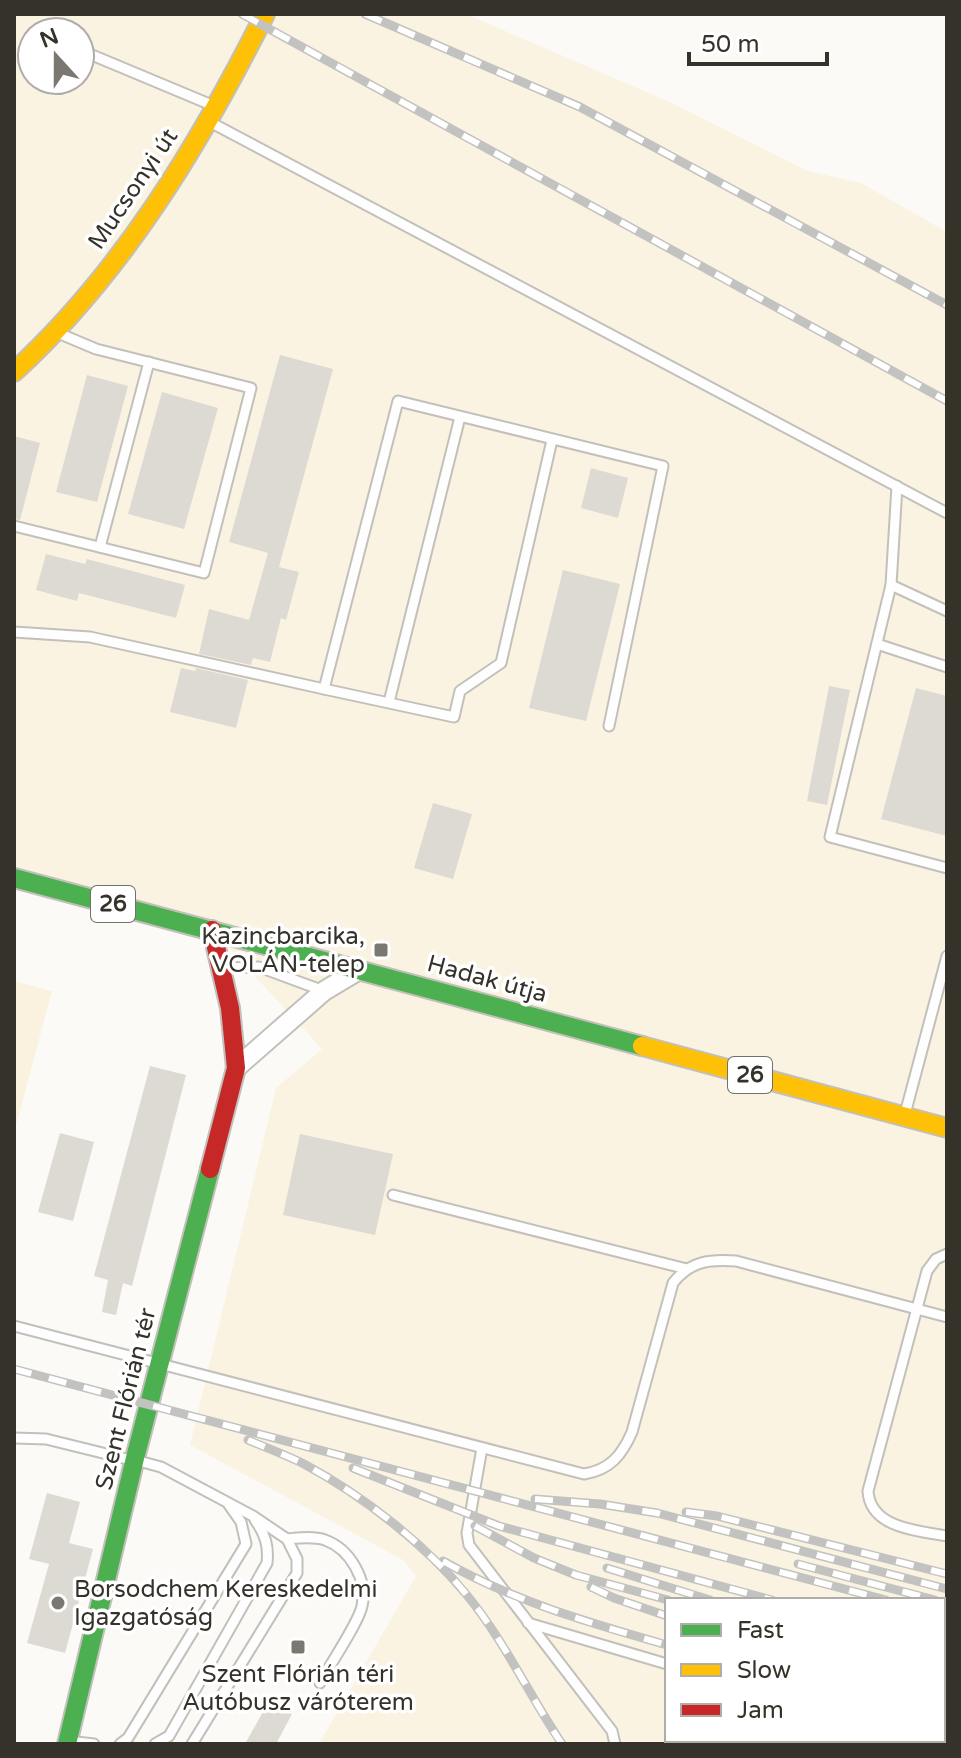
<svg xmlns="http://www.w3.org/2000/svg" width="961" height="1758" viewBox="0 0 961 1758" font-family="'Varela Round',sans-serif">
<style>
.built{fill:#fbf3e2;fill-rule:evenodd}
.park{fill:#faf1de}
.building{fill:#dddad4}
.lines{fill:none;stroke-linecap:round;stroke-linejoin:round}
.lane-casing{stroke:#c2c0ba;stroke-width:13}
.street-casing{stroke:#c2c0ba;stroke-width:22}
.fast-casing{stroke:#c2c0ba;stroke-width:22}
.slow-casing{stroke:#c2c0ba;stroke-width:22}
.jam-casing{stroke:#c2c0ba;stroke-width:22}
.lane{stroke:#fffefe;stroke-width:9}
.street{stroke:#fffefe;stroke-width:18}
.fast{stroke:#4caf50;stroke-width:18}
.slow{stroke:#ffc107;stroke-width:18}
.jam{stroke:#c62828;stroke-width:18}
.rail-casing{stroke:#c2c2c0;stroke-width:9}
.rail{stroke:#fff;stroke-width:6;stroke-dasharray:18;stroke-linecap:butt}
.poi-dot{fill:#7b7871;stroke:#fff;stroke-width:3}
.labels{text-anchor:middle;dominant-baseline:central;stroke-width:7;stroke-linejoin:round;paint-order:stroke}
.shield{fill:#fff;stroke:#72706a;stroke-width:2}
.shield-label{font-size:22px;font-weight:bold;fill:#35322a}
.street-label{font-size:24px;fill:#35322a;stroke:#fff}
.poi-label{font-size:24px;fill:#35322a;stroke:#fff;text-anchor:end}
</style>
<rect width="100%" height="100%" fill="#fcfaf6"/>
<!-- built -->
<path class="built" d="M14,14H466L672,103L808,171L861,183L947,232V1744H319L416,1576L403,1560L190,1445L276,1088L322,1049L212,930L14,880ZM32,32H80V80H32ZM667,1600H943V1740H667Z"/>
<!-- park -->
<polygon class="park" points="14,981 52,991 14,1133"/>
<!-- building -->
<g class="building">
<polygon points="280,355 333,369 279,567 299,572 286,620 281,618 270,662 253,658 251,665 199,654 209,609 249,620 268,553 229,542"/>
<polygon points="87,375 128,386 97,502 56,492"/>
<polygon points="162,392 218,408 184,529 128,514"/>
<polygon points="14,436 40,443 20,520 14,519"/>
<polygon points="591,468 628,478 618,518 581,508"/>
<polygon points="46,554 85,564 87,559 185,585 176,618 79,593 77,601 36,590"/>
<polygon points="563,570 620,584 586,721 529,708"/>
<polygon points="181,668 195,671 196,668 248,680 236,728 170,712"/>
<polygon points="829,686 850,690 827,805 807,801"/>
<polygon points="916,688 947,696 947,836 881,819"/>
<polygon points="433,803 472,814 453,879 414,868"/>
<polygon points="150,1066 186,1075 132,1286 123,1283 116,1315 102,1312 108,1280 94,1276"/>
<polygon points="60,1133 94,1142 73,1221 38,1212"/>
<polygon points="300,1134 393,1154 375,1235 283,1215"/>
<polygon points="47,1493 80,1502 69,1543 93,1549 65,1653 27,1643 49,1564 29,1559"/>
<polygon points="269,1701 292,1714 276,1744 245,1744"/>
</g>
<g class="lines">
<defs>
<g id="lane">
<polyline points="36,32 38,32"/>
<polyline points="80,50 214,106"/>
<polyline points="208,121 947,513"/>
<polyline points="897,486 891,585 830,837 947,868"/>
<polyline points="14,526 204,573 251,388 96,349 58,333"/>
<polyline points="100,547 149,362"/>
<polyline points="891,585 947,611"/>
<polyline points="14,632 90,637 324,689 398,401 663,466 609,726"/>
<polyline points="877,644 947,667"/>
<polyline points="324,689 454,717 460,691 501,663 552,440"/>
<polyline points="389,702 460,417"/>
<polyline points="224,968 259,967 324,991"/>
<polyline points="905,1114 947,956"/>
<polyline points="393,1195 687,1269"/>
<path d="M947,1254L936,1259L927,1271L868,1491C870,1528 918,1531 947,1536"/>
<path d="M14,1326L584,1474C610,1470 622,1455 632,1432L673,1283C690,1261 710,1259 736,1261L947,1317"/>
<polyline points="14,1438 46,1439 131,1460"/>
<polyline points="482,1448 467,1533 469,1545 612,1731 615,1744"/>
<polyline points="135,1460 161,1467 253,1516 287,1539 297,1559 297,1573 192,1744"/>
<path d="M287,1539C299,1538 313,1536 325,1540C350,1549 368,1580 362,1606C359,1622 329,1666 320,1683"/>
<polyline points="528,1623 667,1664"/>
<polyline points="68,1741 94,1744"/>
<polyline points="120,1744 128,1738 246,1544 241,1522 229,1505"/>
<path d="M155,1744L169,1736L267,1563C269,1546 265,1534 255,1520"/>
<polyline points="677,1744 678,1740"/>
</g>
<polyline id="street" points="236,1068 324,991 359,970"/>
<g id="fast">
<polyline points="14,878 642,1046"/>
<polyline points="67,1744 135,1458 210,1169"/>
</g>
<g id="slow">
<path d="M14,372C122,273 200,144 265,14"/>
<polyline points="642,1046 947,1128"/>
</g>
<polyline id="jam" points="210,1169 236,1068 230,1008 212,930"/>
</defs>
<!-- lane casing -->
<use href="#lane" class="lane-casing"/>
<!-- street casing -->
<use href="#street" class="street-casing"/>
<!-- fast casing -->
<use href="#fast" class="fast-casing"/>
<!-- slow casing -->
<use href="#slow" class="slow-casing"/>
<!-- jam casing -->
<use href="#jam" class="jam-casing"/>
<!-- lane -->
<use href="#lane" class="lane"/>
<!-- street -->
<use href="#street" class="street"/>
<!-- fast -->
<use href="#fast" class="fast"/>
<!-- slow -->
<use href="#slow" class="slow"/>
<!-- jam -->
<use href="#jam" class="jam"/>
<defs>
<g id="rail">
<polyline points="242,14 947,401"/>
<polyline points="365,14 580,107 947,305"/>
<polyline points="14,1369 886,1600"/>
<path d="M248,1440C267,1448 286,1455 304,1464C362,1495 425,1544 466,1594C504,1640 529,1695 562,1744"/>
<polyline points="353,1468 499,1526 772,1600"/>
<polyline points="535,1499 600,1504 657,1513 947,1589"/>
<polyline points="686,1512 717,1516 947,1574"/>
<polyline points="475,1526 534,1558 576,1575 668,1600"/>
<path d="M443,1561C513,1601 590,1623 667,1645"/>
<polyline points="798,1564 935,1600"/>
<polyline points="607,1568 710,1600"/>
<polyline points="591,1587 614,1598 667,1616"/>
<polyline points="943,1615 947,1616"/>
<polyline points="943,1652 947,1653"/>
<polyline points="943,1675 947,1676"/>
<polyline points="943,1691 947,1692"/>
<polyline points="943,1707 947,1708"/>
</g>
</defs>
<!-- rail casing -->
<use href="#rail" class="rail-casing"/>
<!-- rail -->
<use href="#rail" class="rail"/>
</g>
<!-- markers -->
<g class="poi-dot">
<rect x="373" y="942" width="16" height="16" rx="4"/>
<circle cx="58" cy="1603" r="8"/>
<rect x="290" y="1639" width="16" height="16" rx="4"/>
</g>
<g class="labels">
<!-- shield labels -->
<g class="shield">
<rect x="91" y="886" width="44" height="36" rx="6"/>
<rect x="728" y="1057" width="44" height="36" rx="6"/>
</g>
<g class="shield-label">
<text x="113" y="904">26</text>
<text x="750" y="1075">26</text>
</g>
<!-- street labels -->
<g class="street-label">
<text transform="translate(133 189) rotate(-56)">Mucsonyi út</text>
<text transform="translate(487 979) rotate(15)">Hadak útja</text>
<text transform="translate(126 1399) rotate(-76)">Szent Flórián tér</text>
</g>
<!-- poi labels -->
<g class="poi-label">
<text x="365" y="936">Kazincbarcika,<tspan x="365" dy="28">VOLÁN-telep</tspan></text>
<text x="74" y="1589" text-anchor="start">Borsodchem Kereskedelmi<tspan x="74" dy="28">Igazgatóság</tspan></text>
<text x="298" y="1674" text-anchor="middle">Szent Flórián téri<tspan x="298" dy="28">Autóbusz váróterem</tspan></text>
</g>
</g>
<!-- border -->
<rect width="961" height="1758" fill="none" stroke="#35322a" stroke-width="32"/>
<!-- legend -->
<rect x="665" y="1598" width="280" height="144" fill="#ffffff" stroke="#aeadaa" stroke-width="2"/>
<rect x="681" y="1624" width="40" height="12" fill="#4caf50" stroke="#aeadaa" stroke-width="2"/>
<text x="737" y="1638" font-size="24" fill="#35322a">Fast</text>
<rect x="681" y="1664" width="40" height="12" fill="#ffc107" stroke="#aeadaa" stroke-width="2"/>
<text x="737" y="1678" font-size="24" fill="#35322a">Slow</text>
<rect x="681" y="1704" width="40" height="12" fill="#c62828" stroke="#aeadaa" stroke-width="2"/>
<text x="737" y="1718" font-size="24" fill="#35322a">Jam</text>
<!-- north arrow -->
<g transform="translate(56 56) rotate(339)"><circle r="38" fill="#ffffff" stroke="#aeadaa" stroke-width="2"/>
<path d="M0-6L14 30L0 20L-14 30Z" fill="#7b7871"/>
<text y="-12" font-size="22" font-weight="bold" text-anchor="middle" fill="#35322a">N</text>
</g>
<!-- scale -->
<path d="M689 52v12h138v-12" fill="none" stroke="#35322a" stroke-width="4"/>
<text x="701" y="52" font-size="24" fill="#35322a" stroke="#ffffff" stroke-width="6" paint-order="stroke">50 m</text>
</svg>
